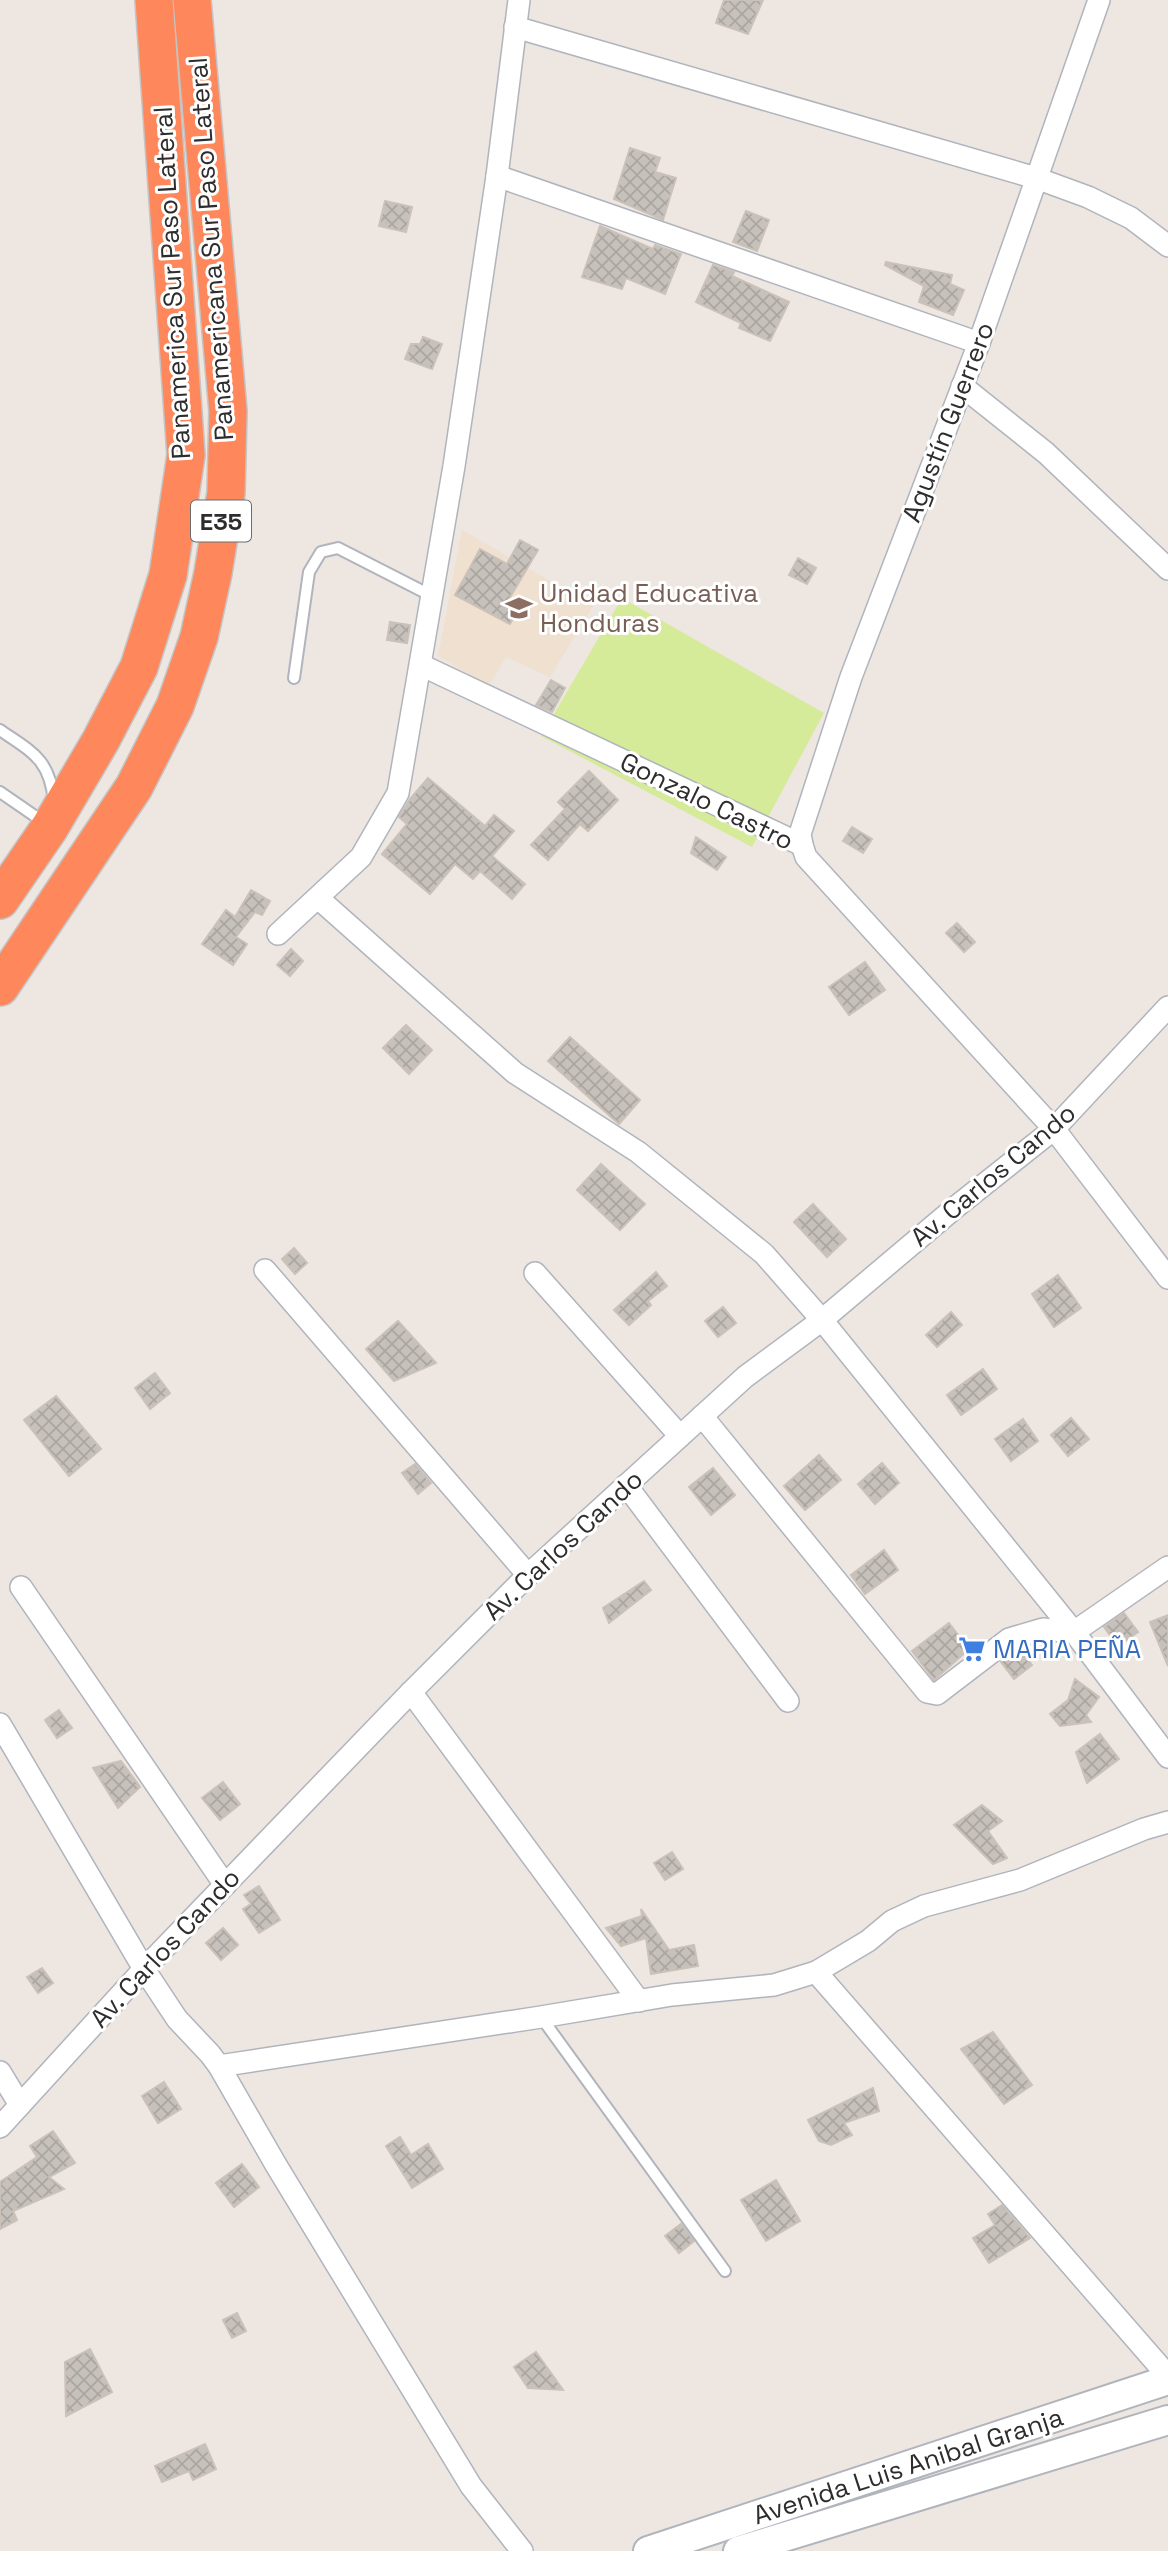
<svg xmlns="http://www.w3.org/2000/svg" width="1168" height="2551" viewBox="0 0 1168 2551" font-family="'Space Grotesk',sans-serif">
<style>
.education{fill:#efe0cf}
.pitch{fill:#d5eb99}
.building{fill:url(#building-cross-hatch);stroke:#cac1b9;stroke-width:2}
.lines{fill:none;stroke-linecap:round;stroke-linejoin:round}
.lane-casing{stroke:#b0b4bd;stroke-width:14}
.street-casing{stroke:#b0b4bd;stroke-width:24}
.secondary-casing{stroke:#b0b4bd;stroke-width:32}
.highway-casing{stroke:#c4c4c4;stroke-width:40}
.lane{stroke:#fff;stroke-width:10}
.street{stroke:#fff;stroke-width:21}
.secondary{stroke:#fff;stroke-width:28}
.highway{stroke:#fe885b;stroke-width:37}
.labels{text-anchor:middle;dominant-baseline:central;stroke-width:6;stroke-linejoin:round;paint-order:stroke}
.shield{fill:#fff;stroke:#6c6c6c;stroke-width:2}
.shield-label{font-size:24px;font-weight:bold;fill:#2d2d2d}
.street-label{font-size:26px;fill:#2d2d2d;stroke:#fff}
.education-label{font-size:26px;fill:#785e54;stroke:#fff;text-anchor:start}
.shop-label{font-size:26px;fill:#366cbe;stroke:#fff;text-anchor:start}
</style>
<defs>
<pattern id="building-cross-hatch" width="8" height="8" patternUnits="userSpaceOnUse" patternTransform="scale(1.75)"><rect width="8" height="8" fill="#c7c1bb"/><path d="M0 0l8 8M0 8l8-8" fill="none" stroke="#aba6a1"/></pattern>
</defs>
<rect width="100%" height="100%" fill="#eee6e0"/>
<!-- education -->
<polygon class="education" points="462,530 593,606 550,677 506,657 489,685 438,656"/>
<!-- pitch -->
<polygon class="pitch" points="622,598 824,713 752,847 541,736"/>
<!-- building -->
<g class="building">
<polygon points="724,0 763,0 748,34 716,23"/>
<polygon points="630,148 660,158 655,172 676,178 663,220 614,199"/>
<polygon points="385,201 412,207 406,232 379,226"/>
<polygon points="746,211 769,220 757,251 733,242"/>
<polygon points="600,226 653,249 655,245 681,254 665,294 626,278 622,289 582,277"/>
<polygon points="886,262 952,275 950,284 964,290 953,315 919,302 924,286 885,265"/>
<polygon points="713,265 734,272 732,276 789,302 770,341 739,328 741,323 696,302"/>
<polygon points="423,337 442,344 432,369 405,359 411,344 420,344"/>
<polygon points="520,540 538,550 509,599 521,605 510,624 455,595 480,549 507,564"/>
<polygon points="798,558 816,568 807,584 789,575"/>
<polygon points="390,622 410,625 407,643 387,640"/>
<polygon points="551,680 565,688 552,712 536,705"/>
<polygon points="589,771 618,800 588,831 580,824 548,860 531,845 565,809 558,802"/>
<polygon points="428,778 485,826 494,815 514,831 492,856 525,884 512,899 480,871 473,879 455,864 430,894 382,854 407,824 399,817 410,799"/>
<polygon points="852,827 872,839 863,853 843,841"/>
<polygon points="696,837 726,857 717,870 691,853"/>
<polygon points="251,890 270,901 262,915 255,912 236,937 247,944 233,965 202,944 226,910 235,917"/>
<polygon points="957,923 975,942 964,952 946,933"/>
<polygon points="291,949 303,961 290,976 277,965"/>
<polygon points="865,962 885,990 849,1015 829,987"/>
<polygon points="406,1025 432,1050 409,1074 383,1048"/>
<polygon points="570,1037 640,1100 619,1124 548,1061"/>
<polygon points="601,1164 645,1204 620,1230 577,1190"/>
<polygon points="813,1204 846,1239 827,1257 794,1222"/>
<polygon points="294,1248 307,1263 295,1274 282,1259"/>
<polygon points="656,1272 667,1286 648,1301 651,1305 629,1325 614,1310"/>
<polygon points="1058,1275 1081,1308 1054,1327 1032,1294"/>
<polygon points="723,1307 736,1323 718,1337 705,1321"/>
<polygon points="951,1312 962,1325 937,1347 926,1335"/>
<polygon points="398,1321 436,1363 394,1381 366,1349"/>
<polygon points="983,1369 997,1389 961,1415 947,1395"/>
<polygon points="155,1373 170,1393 150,1409 135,1388"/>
<polygon points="56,1396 101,1449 69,1476 24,1420"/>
<polygon points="1071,1418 1089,1439 1068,1456 1051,1435"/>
<polygon points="1023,1419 1038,1441 1011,1461 995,1439"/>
<polygon points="819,1455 841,1480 805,1510 784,1486"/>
<polygon points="882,1463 899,1483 875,1504 858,1484"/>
<polygon points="415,1464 431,1483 418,1494 402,1473"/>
<polygon points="713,1468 735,1495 711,1515 689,1487"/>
<polygon points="884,1550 898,1570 865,1594 851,1575"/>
<polygon points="644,1581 651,1590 609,1623 603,1608"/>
<polygon points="1124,1613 1138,1632 1118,1646 1104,1627"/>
<polygon points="1168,1615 1168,1666 1150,1622"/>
<polygon points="949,1623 969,1649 934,1680 912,1651"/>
<polygon points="1020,1649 1032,1665 1014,1679 1001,1662"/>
<polygon points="1075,1679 1099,1697 1086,1715 1091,1722 1060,1726 1050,1714 1068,1700"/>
<polygon points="59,1710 72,1728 57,1738 45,1720"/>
<polygon points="1100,1734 1119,1759 1087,1783 1076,1752"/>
<polygon points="121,1761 140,1787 118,1808 93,1768"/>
<polygon points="223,1782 240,1804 220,1820 202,1798"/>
<polygon points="982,1805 1002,1821 988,1831 1007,1858 993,1864 954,1825"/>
<polygon points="672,1852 683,1869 665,1880 654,1863"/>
<polygon points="259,1886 280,1920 259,1933 243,1909 251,1904 244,1895"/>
<polygon points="641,1909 669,1950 694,1945 698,1966 651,1974 646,1938 621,1946 606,1928 642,1916"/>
<polygon points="223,1928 238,1945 221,1960 206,1943"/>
<polygon points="42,1968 53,1983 38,1993 27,1977"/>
<polygon points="993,2032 1032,2085 1004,2104 961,2049"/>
<polygon points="164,2082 181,2109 158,2123 142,2096"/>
<polygon points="873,2088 879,2111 844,2123 852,2135 831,2145 819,2141 808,2120"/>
<polygon points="53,2131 75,2163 49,2177 64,2189 13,2211 17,2220 0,2229 0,2182 37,2157 30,2146"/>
<polygon points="400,2137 411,2155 428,2144 443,2169 412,2188 386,2146"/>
<polygon points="242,2164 259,2187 234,2207 216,2183"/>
<polygon points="776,2180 800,2221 766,2241 741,2200"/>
<polygon points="1002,2205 1030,2238 989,2263 973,2238 995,2225 988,2214"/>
<polygon points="681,2224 694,2241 679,2253 665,2236"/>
<polygon points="237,2313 246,2331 232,2338 223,2320"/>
<polygon points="90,2349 112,2392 66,2416 65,2362"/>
<polygon points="536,2352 563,2390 528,2388 514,2367"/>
<polygon points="205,2444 216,2469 193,2480 189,2471 162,2482 155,2466"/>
</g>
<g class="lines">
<defs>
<g id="lane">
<polyline points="294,678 309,572 321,552 338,548 430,595"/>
<path d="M0,730C32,752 50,759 54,802"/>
<polyline points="0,792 45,823"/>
<polyline points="541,2017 725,2271"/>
</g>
<g id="street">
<polyline points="515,27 1036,178 1088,197 1131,218 1168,246"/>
<polyline points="497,176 979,343"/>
<polyline points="962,386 1046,453 1168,569"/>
<polyline points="421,665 802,845 806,857 1054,1129 1168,1278"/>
<polyline points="802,845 800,834 851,677 979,343 1099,0"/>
<polyline points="318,898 515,1073 638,1152 764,1254 822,1320 1074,1632 1168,1757"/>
<polyline points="278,934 361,857 398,793 454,466 497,176 519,0"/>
<polyline points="265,1270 528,1575"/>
<polyline points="535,1273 680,1436"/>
<polyline points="702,1416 927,1692 937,1694 1009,1639 1043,1629 1074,1632 1168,1567"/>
<polyline points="626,1485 788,1701"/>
<polyline points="21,1587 225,1885"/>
<polyline points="411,1692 639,2001"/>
<polyline points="0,1724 144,1969 177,2019 210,2054 219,2066 276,2165 471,2486 522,2551"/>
<polyline points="816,1972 1168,2376"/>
<polyline points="219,2066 541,2017 672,1995 774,1985 816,1972 868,1941 892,1921 924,1906 1020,1880 1144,1829 1168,1822"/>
<polyline points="0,2072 20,2105"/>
<polyline points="0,2127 144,1969 411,1692 528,1575 745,1377 822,1320 957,1206 1054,1129 1168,1007"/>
</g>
<g id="secondary">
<polyline points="648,2551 1168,2380"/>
<polyline points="738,2551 1168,2420"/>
</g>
<g id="highway">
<polyline points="0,900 50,827 101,740 139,667 168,575 186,455 154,0"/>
<polyline points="0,987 134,787 175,706 199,637 213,573 226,493 228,411 192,0"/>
</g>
</defs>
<!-- lane casing -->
<use href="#lane" class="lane-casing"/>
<!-- street casing -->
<use href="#street" class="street-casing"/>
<!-- secondary casing -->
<use href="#secondary" class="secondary-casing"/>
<!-- highway casing -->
<use href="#highway" class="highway-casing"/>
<!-- lane -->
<use href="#lane" class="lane"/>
<!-- street -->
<use href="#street" class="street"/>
<!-- secondary -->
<use href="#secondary" class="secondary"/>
<!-- highway -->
<use href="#highway" class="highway"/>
</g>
<!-- icons -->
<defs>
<symbol id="school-bare" viewBox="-9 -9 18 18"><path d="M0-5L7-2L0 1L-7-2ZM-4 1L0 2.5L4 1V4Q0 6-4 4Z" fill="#8d6e63" stroke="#fff" stroke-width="2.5" paint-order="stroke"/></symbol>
<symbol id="supermarket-bare" viewBox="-9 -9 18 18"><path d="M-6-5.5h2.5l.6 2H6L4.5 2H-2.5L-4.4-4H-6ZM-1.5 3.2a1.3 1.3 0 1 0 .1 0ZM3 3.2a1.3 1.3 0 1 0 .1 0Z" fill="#3f7fe0" stroke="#fff" stroke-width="2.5" paint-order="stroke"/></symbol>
</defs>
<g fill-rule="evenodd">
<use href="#school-bare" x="500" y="589" width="38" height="38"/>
<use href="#supermarket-bare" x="953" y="1630" width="38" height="38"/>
</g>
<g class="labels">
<!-- shield labels -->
<rect class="shield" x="191" y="500.5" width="60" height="41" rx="5"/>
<g class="shield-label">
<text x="221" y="521">E35</text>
</g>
<!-- street labels -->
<g class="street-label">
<text transform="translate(211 249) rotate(-94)">Panamericana Sur Paso Lateral</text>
<text transform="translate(172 283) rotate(-93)">Panamerica Sur Paso Lateral</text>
<text transform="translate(948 422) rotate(-69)">Agustín Guerrero</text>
<text transform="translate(707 801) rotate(26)">Gonzalo Castro</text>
<text transform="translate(993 1175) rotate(-40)">Av. Carlos Cando</text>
<text transform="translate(563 1545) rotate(-43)">Av. Carlos Cando</text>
<text transform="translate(165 1948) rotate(-47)">Av. Carlos Cando</text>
<text transform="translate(908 2466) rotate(-18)">Avenida Luis Anibal Granja</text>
</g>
<!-- education labels -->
<g class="education-label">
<text x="540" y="593">Unidad Educativa<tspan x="540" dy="30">Honduras</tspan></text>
</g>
<!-- shop labels -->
<g class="shop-label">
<text x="993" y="1649">MARIA PEÑA</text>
</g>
</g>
</svg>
